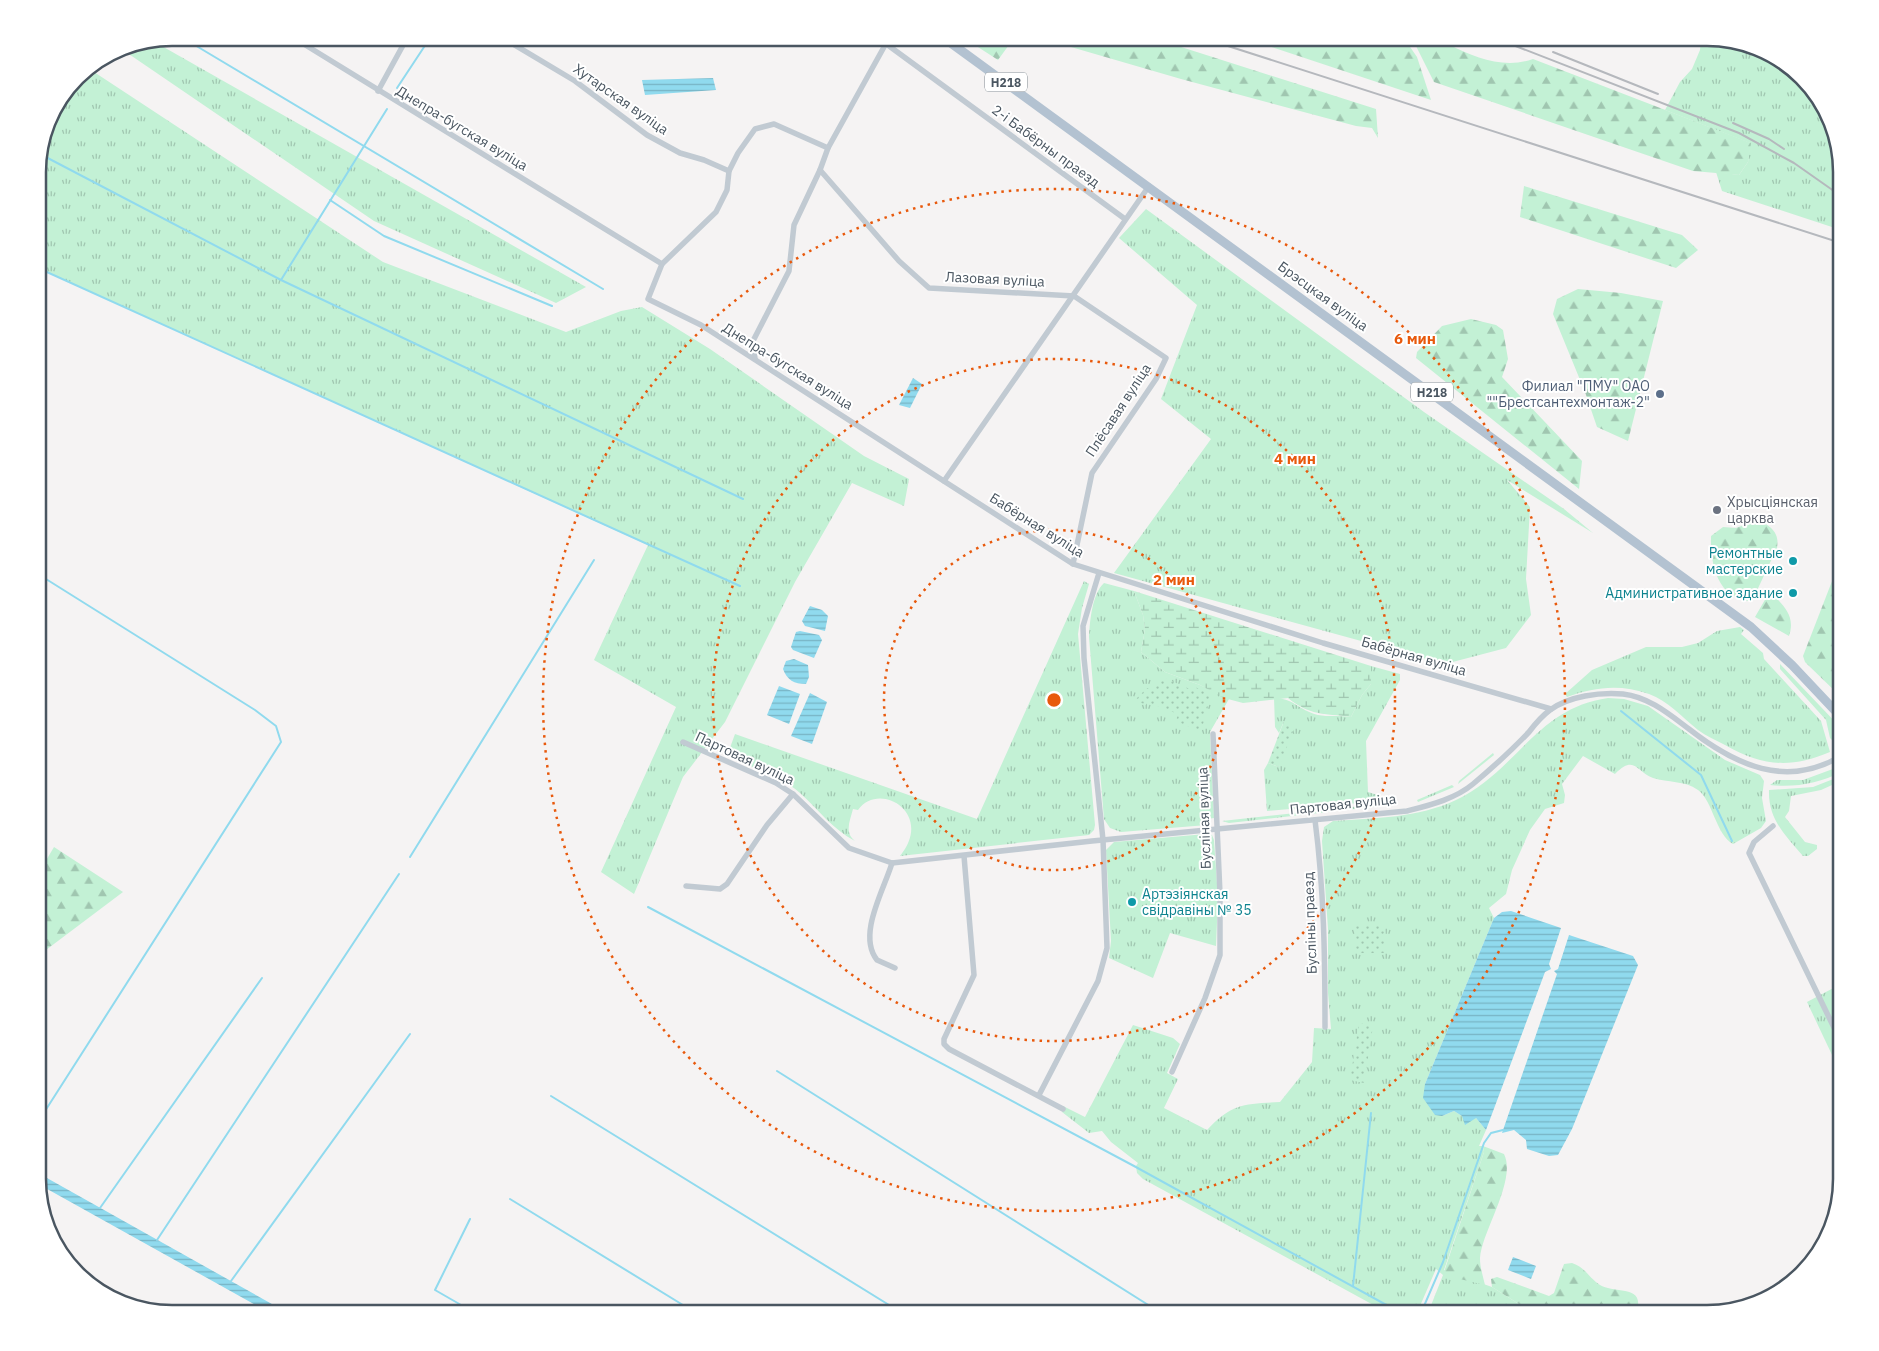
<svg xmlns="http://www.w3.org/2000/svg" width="1879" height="1351" viewBox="0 0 1879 1351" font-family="'IBM Plex Sans',sans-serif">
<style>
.grass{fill:url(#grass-tufts)}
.forest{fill:url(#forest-firs)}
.wetland{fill:url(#wetland-marsh)}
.garden{fill:url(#garden-dots)}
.water{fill:url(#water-rules)}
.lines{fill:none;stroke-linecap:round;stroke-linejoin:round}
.stream{stroke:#90daee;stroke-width:2}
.street{stroke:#c1cad2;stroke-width:5.5}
.primary{stroke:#b3c2d1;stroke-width:9}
.rail{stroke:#b5b8bd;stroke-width:2}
.ring{fill:none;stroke:#e8590c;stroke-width:2.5;stroke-dasharray:2.5 5}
.service-dot{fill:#5c6f8a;stroke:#fff;stroke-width:2}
.worship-dot{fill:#6b7280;stroke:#fff;stroke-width:2}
.culture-dot{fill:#0f9aa8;stroke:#fff;stroke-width:2}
.labels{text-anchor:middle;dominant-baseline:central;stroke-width:4;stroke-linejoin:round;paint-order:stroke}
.shield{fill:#fff;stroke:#808990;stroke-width:1}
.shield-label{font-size:12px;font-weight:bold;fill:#4a5661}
.street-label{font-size:14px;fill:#4a5661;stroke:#fff}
.service-label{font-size:14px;fill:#4e5e75;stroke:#fff;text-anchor:end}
.worship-label{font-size:14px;fill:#5b616d;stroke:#fff;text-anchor:start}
.culture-label{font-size:14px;fill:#0d838f;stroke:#fff;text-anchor:end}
.rim{fill:none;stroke:#4a5661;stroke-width:2.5}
.centre{fill:#e8590c;stroke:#fff;stroke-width:2.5}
.ring-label{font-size:15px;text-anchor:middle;font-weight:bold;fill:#e8590c;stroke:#fff;stroke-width:4;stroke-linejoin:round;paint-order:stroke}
</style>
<defs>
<pattern id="grass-tufts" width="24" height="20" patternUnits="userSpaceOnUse" patternTransform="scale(1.25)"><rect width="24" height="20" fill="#c3f1d5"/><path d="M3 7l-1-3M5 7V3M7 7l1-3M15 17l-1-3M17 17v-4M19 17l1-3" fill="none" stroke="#a0c6b0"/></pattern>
<pattern id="forest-firs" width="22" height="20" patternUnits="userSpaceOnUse" patternTransform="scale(1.25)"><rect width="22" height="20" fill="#c3f1d5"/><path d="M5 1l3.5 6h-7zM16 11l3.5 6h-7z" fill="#a0c6b0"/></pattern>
<pattern id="wetland-marsh" width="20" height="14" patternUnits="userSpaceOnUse" patternTransform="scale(1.25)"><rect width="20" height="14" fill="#c3f1d5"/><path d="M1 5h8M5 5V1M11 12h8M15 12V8" fill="none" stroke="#a0c6b0"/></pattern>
<pattern id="garden-dots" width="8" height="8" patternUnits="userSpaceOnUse" patternTransform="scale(1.25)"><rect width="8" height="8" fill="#c3f1d5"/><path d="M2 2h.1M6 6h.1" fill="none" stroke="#a0c6b0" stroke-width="1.8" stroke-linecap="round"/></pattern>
<pattern id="water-rules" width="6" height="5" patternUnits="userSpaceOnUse" patternTransform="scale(1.25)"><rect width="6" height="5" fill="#90daee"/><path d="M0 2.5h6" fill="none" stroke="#78b4c4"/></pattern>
</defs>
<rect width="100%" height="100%" fill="#f5f3f3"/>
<!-- grass -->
<g class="grass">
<polygon points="1701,38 1750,45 1789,65 1827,112 1841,172 1841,230 1722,191 1716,172 1739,175 1748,162 1750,143 1665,110 1680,82 1692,69 1700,50"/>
<polygon points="153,41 586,287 556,303 374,221 120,48"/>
<path d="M91,70L383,262L566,332L621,311L642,307L710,349L864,456L909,479L904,506L852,483L795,582L725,722L683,777L634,894L601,872L676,707L594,660L648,545L38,268C38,228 32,155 48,120C57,101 76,85 91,70Z"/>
<polygon points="1146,209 1424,412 1564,509 1593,533 1507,480 1530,507 1526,579 1531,615 1506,648 1445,664 1114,573 1211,439 1161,399 1197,305 1119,238"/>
<path d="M1084,581L1089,584L1082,608L1078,634L1095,825L1094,830L1089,835L900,856C935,813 879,780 858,810L853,809C850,821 844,832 855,841C832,829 819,810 800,793C780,775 750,767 727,756L735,734L977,819Z"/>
<path d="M1104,583L1134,591L1143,615L1145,629L1141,652L1165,672L1200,685L1229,699L1210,732L1214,818L1207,819V825L1121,832L1110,828L1104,819L1089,637C1090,621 1092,594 1104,583Z"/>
<path d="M1740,627L1744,630L1741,634L1763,653L1764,659L1821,721L1830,752C1790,769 1762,766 1725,745C1716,740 1706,736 1698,730C1682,717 1668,701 1649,694C1620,684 1595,687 1567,697L1565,694L1592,670L1646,647H1682L1698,643L1717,631Z"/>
<polygon points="1780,664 1841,728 1841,742 1839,747 1830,738 1826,720 1780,669"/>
<path d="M1371,666L1400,674V680L1366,741L1368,792L1393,800L1267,811L1264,770L1268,763L1279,767L1284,721L1279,733L1275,727L1274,698C1294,698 1298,710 1318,715C1328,717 1340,715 1351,717L1362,695L1371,684Z"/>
<path d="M1608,698L1624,699L1648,706L1725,760L1760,775L1764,781L1762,798L1766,821L1761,828L1733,844C1716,835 1713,801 1698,790C1684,780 1668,783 1653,778C1636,772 1635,754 1615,774L1583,756L1562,784L1565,795L1564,803L1545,809L1530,830L1512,870L1506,894L1489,908L1494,918L1425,1084L1442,1116L1454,1111L1462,1116L1476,1118L1486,1130L1479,1146H1483L1484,1152L1444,1270L1492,1287L1533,1313H1428L1443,1275L1436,1269L1417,1313H1388L1143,1179L1137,1173L1136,1166L1138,1163L1111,1142L1102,1131L1089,1133L1062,1112L1063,1106L1085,1117L1133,1025L1173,1038L1180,1044L1167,1073L1178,1079L1164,1108L1207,1130C1232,1103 1245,1104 1280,1102L1312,1062L1314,1028L1331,1029L1328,993V929L1322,841L1324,827L1333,821C1375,818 1418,818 1456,800C1516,772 1536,708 1608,698Z"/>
<polygon points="1493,753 1494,755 1458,784 1459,781"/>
<path d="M1841,766V772C1820,783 1795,788 1770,785L1777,780H1803Z"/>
<path d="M1841,776V781L1821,790L1791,796L1789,811L1785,817L1805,842L1817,845V849L1808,856H1803C1785,835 1768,819 1769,790L1813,787Z"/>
<polygon points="1452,785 1454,787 1418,802 1417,800"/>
<polygon points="1389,803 1390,805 1229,823 1222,821"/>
<polygon points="1206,834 1212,835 1214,840 1218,898 1216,946 1170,933 1153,978 1109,958 1111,941 1106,850 1114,842"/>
<polygon points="1841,984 1841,1074 1807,1002"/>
</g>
<!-- forest -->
<g class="forest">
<polygon points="964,38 1014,38 998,60"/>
<polygon points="1040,38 1153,38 1376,109 1378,138 1372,128 1356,126 1181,79"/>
<polygon points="1244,38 1404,38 1417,57 1431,100"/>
<path d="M1412,38C1420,37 1433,35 1440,38C1443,39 1446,43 1450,45C1475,58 1505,69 1533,59L1751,143L1748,162L1739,175L1693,171L1434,82Z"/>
<polygon points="1524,186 1682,235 1698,250 1676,268 1520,217"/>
<polygon points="1578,289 1621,293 1663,301 1628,441 1597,427 1585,392 1553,314 1557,299"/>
<polygon points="1471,319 1496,325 1503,330 1508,359 1502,377 1582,461 1579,489 1416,358 1417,352 1442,326"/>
<path d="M1758,520C1771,526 1780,533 1777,548L1752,601C1718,600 1710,565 1711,536L1723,527L1736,528Z"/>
<polygon points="1841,558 1841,697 1805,662 1803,656"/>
<path d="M1770,591C1783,606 1796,615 1789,636L1755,617Z"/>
<polygon points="54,847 123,892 38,956 38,874"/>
<path d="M1483,1146L1504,1154C1517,1180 1482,1231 1480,1258C1480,1268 1483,1276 1485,1285L1443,1275L1484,1152Z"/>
<path d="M1572,1263C1585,1267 1589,1278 1600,1285C1614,1294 1647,1284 1636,1313H1533L1492,1287L1491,1279L1497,1277L1549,1296L1554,1293L1564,1264Z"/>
</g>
<!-- wetland -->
<path class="wetland" d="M1134,591L1371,666V684L1362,695L1351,717C1323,713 1310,716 1288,698L1243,703L1224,698L1200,685L1165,672L1141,652L1145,629L1143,615Z"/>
<!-- garden -->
<g class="garden">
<polygon points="1160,676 1192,690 1195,687 1211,695 1201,732 1176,721 1178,714 1147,702 1146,705 1135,700 1147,688 1155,690"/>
<polygon points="1284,721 1295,726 1279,767 1268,763"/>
<polygon points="1355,925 1385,925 1386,953 1355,953"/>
<polygon points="1359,1023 1373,1026 1364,1083 1350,1080"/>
</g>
<!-- water -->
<g class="water">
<polygon points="713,78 716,90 645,95 642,80"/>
<polygon points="913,378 922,384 910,408 899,405"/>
<polygon points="810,606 822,610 828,616 825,631 805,626 802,621"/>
<polygon points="800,631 819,635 822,640 814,658 793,650 791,647 796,632"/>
<path d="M794,659L808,665L809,677L806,684C794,684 787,680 783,669L786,661Z"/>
<polygon points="779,686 800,694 789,724 767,715"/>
<polygon points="810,693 827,702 812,744 791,736"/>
<polygon points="1511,911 1561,928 1549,964 1551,969 1545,972 1486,1130 1476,1118 1465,1125 1462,1116 1454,1111 1442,1116 1435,1115 1423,1098 1425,1084 1494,918 1502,912"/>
<polygon points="1569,935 1633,956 1638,965 1572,1129 1558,1155 1549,1156 1527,1149 1526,1140 1514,1130 1502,1133 1557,974 1554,971 1558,969"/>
<polygon points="38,1173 288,1313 270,1313 49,1190 38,1184"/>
<polygon points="1513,1257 1536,1266 1531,1279 1508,1270"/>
</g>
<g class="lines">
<!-- stream -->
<g class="stream">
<polyline points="183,38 603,289"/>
<polyline points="397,88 430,38"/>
<polyline points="40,154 281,280 743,499"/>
<polyline points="330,200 384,236 552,306"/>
<polyline points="38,268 740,586"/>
<polyline points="281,280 387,109"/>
<polyline points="38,574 255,710 276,726 281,742 38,1122"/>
<polyline points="1621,711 1701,775 1732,841"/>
<polyline points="410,857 594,560"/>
<polyline points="648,907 1134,1166 1401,1313"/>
<polyline points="777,1071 1161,1313"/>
<polyline points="551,1096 902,1313"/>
<polyline points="510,1199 696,1313"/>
<polyline points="100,1208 262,978"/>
<polyline points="470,1219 435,1290 475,1313"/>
<polyline points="157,1240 399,874"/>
<polyline points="231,1281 410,1034"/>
<polyline points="1353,1286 1371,1113"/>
<polyline points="1421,1313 1443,1262 1484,1143 1491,1133 1503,1130"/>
</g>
<!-- street -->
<g class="street">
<polyline points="294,38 662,264 648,299 701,325 1073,564 1323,643 1551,709"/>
<polyline points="503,38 575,81 647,135 680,153 704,160 729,171"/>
<polyline points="867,38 885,43 1125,219"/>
<polyline points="889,38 828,148 820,170 899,261 929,288 1074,296 1166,358 1156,379 1092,473 1073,564"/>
<polyline points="378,91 407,38"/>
<polyline points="662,264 716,212 727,190 729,171 738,153 755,129 774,124 828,148"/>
<polyline points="755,359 753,341 789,271 794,225 820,170"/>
<polyline points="944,481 1149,186"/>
<path d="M683,742L776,783L793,794L849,848L892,863L1092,841L1407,811C1430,805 1455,799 1473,784C1492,768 1512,750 1529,732C1535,724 1542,716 1550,710C1569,696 1600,692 1623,694C1649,697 1669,714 1689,729C1735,765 1786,789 1841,756"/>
<path d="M1315,820C1324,890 1325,956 1325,1027"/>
<polyline points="1773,826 1754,842 1749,853 1841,1042"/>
<polyline points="964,856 974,975 944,1039 944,1044 949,1049 1063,1109"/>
<path d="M892,863C884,890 857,935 877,960L895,968"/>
<polyline points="686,886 720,889 727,884 767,825 793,794"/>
<polyline points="1172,1072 1205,998 1220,955 1220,894 1213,734"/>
<polyline points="1039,1095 1098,981 1107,948 1103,840 1084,658 1083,626 1099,573"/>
</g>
<!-- primary -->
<polyline class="primary" points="944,38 1751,627 1792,665 1841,717"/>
<!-- rail -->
<g class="rail">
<polyline points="1203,38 1841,243"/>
<polyline points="1495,38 1739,133 1794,163 1841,196"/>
<polyline points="1553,52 1658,94"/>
<polyline points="1733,123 1769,139 1784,149"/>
</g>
</g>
<!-- distance rings -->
<g class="ring">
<circle cx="1054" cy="700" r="170"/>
<circle cx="1054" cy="700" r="341"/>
<circle cx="1054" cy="700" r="511"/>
</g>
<!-- markers -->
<circle class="service-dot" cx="1660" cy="394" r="5"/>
<circle class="worship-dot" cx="1717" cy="510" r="5"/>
<g class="culture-dot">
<circle cx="1793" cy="561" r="5"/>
<circle cx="1793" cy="593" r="5"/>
<circle cx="1132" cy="902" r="5"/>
</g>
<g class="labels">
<!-- shield labels -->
<g class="shield">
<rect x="985" y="72.5" width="42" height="19" rx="4"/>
<rect x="1411" y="382.5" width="42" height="19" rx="4"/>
</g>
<g class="shield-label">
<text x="1006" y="82">Н218</text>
<text x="1432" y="392">Н218</text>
</g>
<!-- street labels -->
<g class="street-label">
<text transform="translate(621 99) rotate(35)">Хутарская вуліца</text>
<text transform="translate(462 128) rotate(31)">Днепра-бугская вуліца</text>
<text transform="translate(1046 146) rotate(36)">2-і Бабёрны праезд</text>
<text transform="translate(995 279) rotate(3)">Лазовая вуліца</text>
<text transform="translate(1323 296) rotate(36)">Брэсцкая вуліца</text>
<text transform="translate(788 366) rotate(32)">Днепра-бугская вуліца</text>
<text transform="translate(1118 410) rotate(-57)">Плёсавая вуліца</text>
<text transform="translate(1037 525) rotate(32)">Бабёрная вуліца</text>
<text transform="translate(1414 656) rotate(16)">Бабёрная вуліца</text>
<text transform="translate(745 758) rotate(25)">Партовая вуліца</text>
<text transform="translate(1343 804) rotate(-6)">Партовая вуліца</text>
<text transform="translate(1204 818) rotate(-92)">Бусліная вуліца</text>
<text transform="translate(1310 923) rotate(-92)">Бусліны праезд</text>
</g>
<!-- service labels -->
<g class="service-label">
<text x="1650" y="386">Филиал "ПМУ" ОАО<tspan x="1650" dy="16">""Брестсантехмонтаж-2"</tspan></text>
</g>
<!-- worship labels -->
<g class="worship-label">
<text x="1727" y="502">Хрысціянская<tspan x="1727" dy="16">царква</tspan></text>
</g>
<!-- culture labels -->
<g class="culture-label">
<text x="1783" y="553">Ремонтные<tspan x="1783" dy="16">мастерские</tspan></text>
<text x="1783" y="593">Административное здание</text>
<text x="1142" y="894" text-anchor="start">Артэзіянская<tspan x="1142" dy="16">свідравіны № 35</tspan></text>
</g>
</g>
<!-- crop -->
<path d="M0 0H1879V1351H0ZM172 46H1707A126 126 0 0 1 1833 172V1179A126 126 0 0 1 1707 1305H172A126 126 0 0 1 46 1179V172A126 126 0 0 1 172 46Z" fill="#fff" fill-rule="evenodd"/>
<path class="rim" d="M172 46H1707A126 126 0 0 1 1833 172V1179A126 126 0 0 1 1707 1305H172A126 126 0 0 1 46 1179V172A126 126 0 0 1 172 46Z"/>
<circle cx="1054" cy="700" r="8" class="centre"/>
<g class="ring-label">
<text x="1415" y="344">6 мин</text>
<text x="1295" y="464">4 мин</text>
<text x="1174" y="585">2 мин</text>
</g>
</svg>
